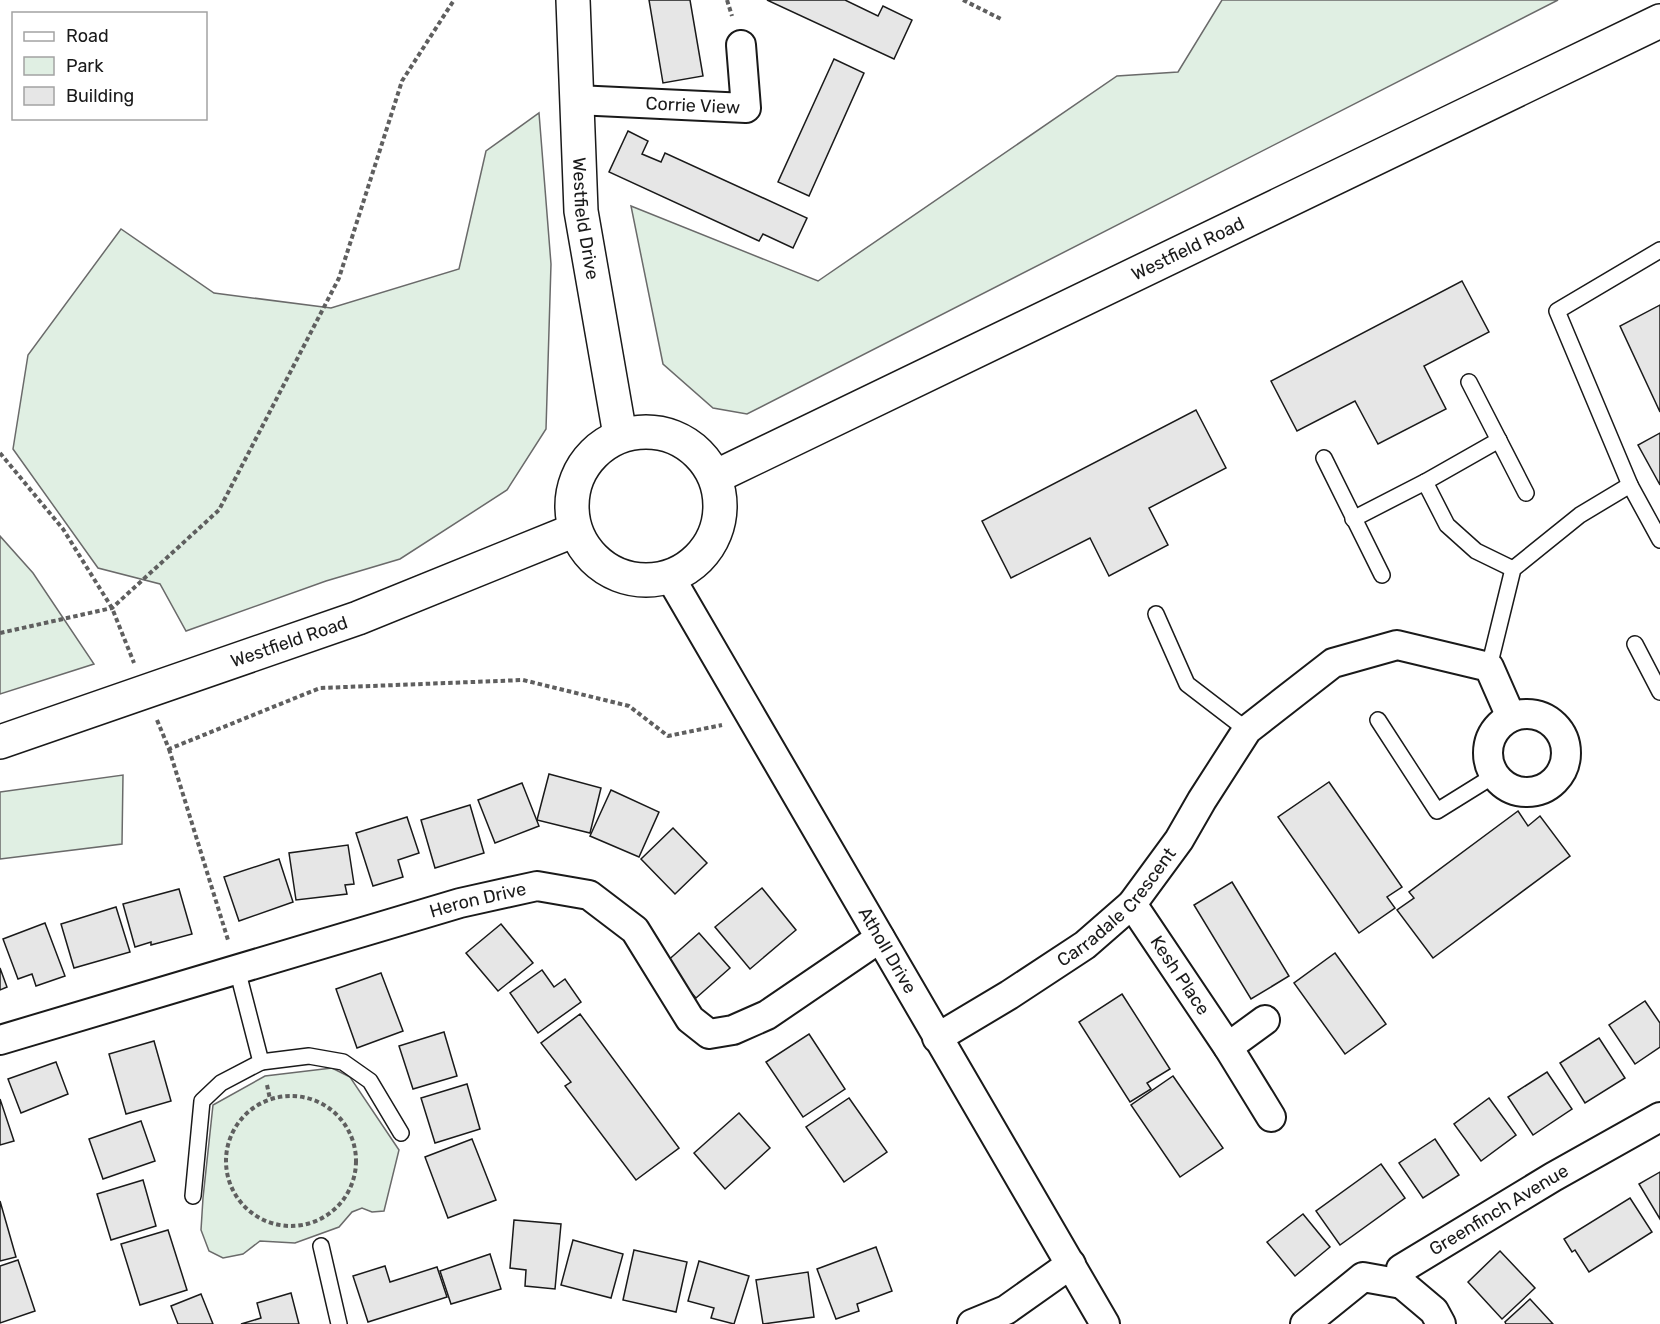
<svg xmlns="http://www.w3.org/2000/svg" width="1660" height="1324" viewBox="0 0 1660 1324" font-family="Rubik,sans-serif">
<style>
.green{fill:#e0efe3;stroke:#6a6a6a;stroke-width:1.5}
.building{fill:#e6e6e6;stroke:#1a1a1a;stroke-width:1.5}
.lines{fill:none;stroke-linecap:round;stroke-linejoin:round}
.service-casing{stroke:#1a1a1a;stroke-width:18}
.minor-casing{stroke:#1a1a1a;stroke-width:32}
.tertiary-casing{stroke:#1a1a1a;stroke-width:36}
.path{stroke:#5f5f5f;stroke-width:4;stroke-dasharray:4.5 3;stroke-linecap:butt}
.service{stroke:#fff;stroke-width:15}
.minor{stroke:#fff;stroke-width:28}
.tertiary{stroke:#fff;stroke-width:33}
.labels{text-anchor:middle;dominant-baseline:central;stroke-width:4.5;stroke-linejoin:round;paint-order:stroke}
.street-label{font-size:18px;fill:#1a1a1a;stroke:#fff}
</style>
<rect width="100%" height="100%" fill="#fff"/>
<!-- green -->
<g class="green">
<polygon points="1222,0 1558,0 747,414 713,408 663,364 631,206 818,281 1117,76 1178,72"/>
<polygon points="539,113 551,264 546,429 507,490 400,559 326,581 186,631 160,584 98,568 13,449 28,355 121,229 214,293 331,308 459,269 486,151"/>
<polygon points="0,536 33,573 94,664 0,694"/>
<polygon points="123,775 122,844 0,859 0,792"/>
<polygon points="332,1068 350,1077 399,1150 384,1211 372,1212 362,1208 352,1212 339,1227 295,1243 260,1241 243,1254 223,1258 209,1251 201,1230 203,1198 213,1105 265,1076"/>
</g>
<!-- building -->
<g class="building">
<polygon points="649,0 690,0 703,76 663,83"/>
<polygon points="767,0 845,0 878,16 883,6 912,20 894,59"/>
<polygon points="834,59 864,73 809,196 778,182"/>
<polygon points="628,131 648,141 642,154 661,162 665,153 807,218 793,248 763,234 759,241 609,172"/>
<polygon points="1462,281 1489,332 1424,366 1446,409 1378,444 1355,401 1297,431 1271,381"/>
<polygon points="1660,305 1660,412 1620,326"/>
<polygon points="1196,410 1226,468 1149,508 1168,545 1109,576 1090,538 1011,578 982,521"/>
<polygon points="1660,433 1660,485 1638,445"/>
<polygon points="549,774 601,788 590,833 537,820"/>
<polygon points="1329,782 1402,887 1387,897 1395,908 1359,933 1278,817"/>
<polygon points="522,783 539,826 495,843 478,800"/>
<polygon points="611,790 659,812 639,857 590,836"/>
<polygon points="470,805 484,853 435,868 421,820"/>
<polygon points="1518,811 1528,826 1540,816 1570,856 1433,958 1397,910 1414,898 1409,892"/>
<polygon points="407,817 419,853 398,860 403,877 373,886 356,833"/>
<polygon points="673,828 707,863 675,894 641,859"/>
<polygon points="348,845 354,884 345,885 347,894 296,900 289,853"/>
<polygon points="279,859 293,902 239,921 224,877"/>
<polygon points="1232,882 1289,976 1251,999 1194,905"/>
<polygon points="762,888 796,930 750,969 715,927"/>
<polygon points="179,889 192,934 151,945 151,942 135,947 123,904"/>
<polygon points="116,907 130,952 74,968 61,924"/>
<polygon points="45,923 65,976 36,986 32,974 18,979 3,939"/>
<polygon points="501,924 533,963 498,991 466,953"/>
<polygon points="699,933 730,968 696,998 665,963"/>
<polygon points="1335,953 1386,1024 1345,1054 1294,983"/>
<polygon points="0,968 7,987 0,990"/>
<polygon points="542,970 554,987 565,979 581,1002 538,1033 510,993"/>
<polygon points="381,973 403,1031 357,1048 336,989"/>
<polygon points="1122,994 1170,1069 1147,1083 1151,1089 1130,1102 1079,1022"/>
<polygon points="1645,1001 1660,1023 1660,1047 1635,1064 1609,1025"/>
<polygon points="580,1014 679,1148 636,1180 565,1086 571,1082 541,1043"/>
<polygon points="444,1032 457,1076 413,1089 399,1046"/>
<polygon points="809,1034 845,1089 803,1117 766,1062"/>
<polygon points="1599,1038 1625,1078 1585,1103 1560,1063"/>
<polygon points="154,1041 171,1101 126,1114 109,1054"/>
<polygon points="56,1062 68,1094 21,1113 8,1079"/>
<polygon points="1547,1072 1572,1109 1533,1135 1508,1097"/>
<polygon points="1173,1076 1223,1148 1180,1177 1131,1105"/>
<polygon points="467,1084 480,1129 435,1143 421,1098"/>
<polygon points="849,1098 887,1152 844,1182 806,1127"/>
<polygon points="1489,1098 1516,1135 1481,1161 1454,1124"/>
<polygon points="0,1099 14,1141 0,1145"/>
<polygon points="739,1113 770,1148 725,1189 694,1153"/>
<polygon points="141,1121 155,1161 103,1179 89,1139"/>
<polygon points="472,1139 496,1200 448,1218 425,1157"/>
<polygon points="1435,1139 1459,1175 1423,1198 1399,1163"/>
<polygon points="1381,1164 1405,1198 1340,1245 1316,1211"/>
<polygon points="1660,1172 1660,1219 1639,1184"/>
<polygon points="143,1180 156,1226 111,1240 97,1194"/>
<polygon points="1630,1198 1652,1232 1589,1272 1575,1250 1572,1252 1564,1239"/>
<polygon points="0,1201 16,1257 0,1261"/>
<polygon points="1303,1214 1330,1247 1295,1276 1267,1242"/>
<polygon points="514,1220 561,1224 555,1289 525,1286 526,1270 510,1268"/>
<polygon points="168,1230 187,1290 140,1305 121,1244"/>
<polygon points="573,1240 623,1254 611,1298 561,1285"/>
<polygon points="876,1247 892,1291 857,1304 859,1311 836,1319 817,1269"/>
<polygon points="634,1250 687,1262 676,1312 623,1300"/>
<polygon points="1500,1251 1535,1288 1502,1319 1468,1282"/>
<polygon points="490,1254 501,1289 451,1304 440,1271"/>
<polygon points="18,1260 35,1311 0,1323 0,1266"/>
<polygon points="699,1261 749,1276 734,1324 711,1318 714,1308 688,1301"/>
<polygon points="385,1266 390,1282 437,1267 447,1297 368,1322 353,1276"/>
<polygon points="808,1272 814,1317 763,1324 756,1280"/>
<polygon points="291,1293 299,1324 241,1324 261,1318 257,1303"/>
<polygon points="201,1294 213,1324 178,1324 171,1306"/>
<polygon points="1530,1299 1553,1324 1506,1324 1505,1322"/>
</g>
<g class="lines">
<defs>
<g id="service">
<polyline points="1469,382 1526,493"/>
<polyline points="1324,458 1382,575"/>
<polyline points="1425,482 1499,440"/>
<polyline points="1630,485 1557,311 1660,250"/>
<polyline points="1353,519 1425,482 1447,525 1476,551 1513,569"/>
<polyline points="1156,614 1187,684 1247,730"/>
<polyline points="1635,644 1660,692"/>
<polyline points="1489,667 1513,569 1580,515 1630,485 1660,540"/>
<polyline points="1378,720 1437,811 1495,775"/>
<polyline points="261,1062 309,1056 343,1062 370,1081 401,1133"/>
<polyline points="193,1196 202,1101 221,1083 261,1062 237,969"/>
<polyline points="321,1246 339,1324"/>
</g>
<g id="minor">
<path id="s1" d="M576,100L746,108L741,45"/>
<path id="s2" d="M670,577L1105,1324"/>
<circle cx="1527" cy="753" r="39"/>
<path id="s3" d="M1132,904L1228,1047L1271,1117"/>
<path id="s4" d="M937,1038L1009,995L1085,945L1132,904L1179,840L1202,800L1247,730L1333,663L1397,645L1489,667L1511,717"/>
<path id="s5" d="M0,1040L460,903L537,886L589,895L635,930L690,1019L709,1034L733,1030L767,1015L880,938"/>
<polyline points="1228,1047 1265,1020"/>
<polyline points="972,1324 1006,1310 1071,1264"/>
<polyline points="1305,1324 1363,1277 1402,1284"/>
<path id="s6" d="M1441,1324L1434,1311L1402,1284L1401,1269L1553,1177L1660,1117"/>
</g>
<g id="tertiary">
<path id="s7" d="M573,0L581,211L620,435"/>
<circle cx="646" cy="506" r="74"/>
<path id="s8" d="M715,477L1660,21"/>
<path id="s9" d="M0,742L358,618L575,530"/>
</g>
</defs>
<!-- service casing -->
<use href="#service" class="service-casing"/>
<!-- minor casing -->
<use href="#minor" class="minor-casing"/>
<!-- tertiary casing -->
<use href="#tertiary" class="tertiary-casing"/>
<!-- path -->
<g class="path">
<polyline points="727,0 732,16"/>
<polyline points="963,0 1001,19"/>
<polyline points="0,453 63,529 112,608 134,663"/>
<polyline points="0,633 112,608 219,510 339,278 402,81 454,0"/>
<polyline points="157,720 169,749 320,688 523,680 629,706 668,736 722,725"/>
<polyline points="169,749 228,940"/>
<polyline points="267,1085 270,1099"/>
<circle cx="291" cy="1161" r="65"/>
</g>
<!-- service -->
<use href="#service" class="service"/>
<!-- minor -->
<use href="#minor" class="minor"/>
<!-- tertiary -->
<use href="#tertiary" class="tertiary"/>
</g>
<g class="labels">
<!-- street labels -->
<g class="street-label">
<text stroke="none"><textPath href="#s1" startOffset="117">Corrie View</textPath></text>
<text stroke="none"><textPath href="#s7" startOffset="219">Westfield Drive</textPath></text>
<text stroke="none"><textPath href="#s8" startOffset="525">Westfield Road</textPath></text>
<text stroke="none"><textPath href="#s9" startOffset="306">Westfield Road</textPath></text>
<text stroke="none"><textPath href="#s5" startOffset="498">Heron Drive</textPath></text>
<text stroke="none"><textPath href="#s4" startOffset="224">Carradale Crescent</textPath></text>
<text stroke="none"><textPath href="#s2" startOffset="432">Atholl Drive</textPath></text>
<text stroke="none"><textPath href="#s3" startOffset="86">Kesh Place</textPath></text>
<text stroke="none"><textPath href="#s6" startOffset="186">Greenfinch Avenue</textPath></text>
</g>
</g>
<!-- legend -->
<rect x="12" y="12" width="195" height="108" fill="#ffffff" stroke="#a3a3a3" stroke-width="1.5"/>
<rect x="24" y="32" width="30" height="9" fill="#ffffff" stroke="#a3a3a3" stroke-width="1.5"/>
<text x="66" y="42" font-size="18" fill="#1a1a1a">Road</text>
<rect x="24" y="57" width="30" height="18" fill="#e0efe3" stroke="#a3a3a3" stroke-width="1.5"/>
<text x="66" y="72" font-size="18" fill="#1a1a1a">Park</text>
<rect x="24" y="87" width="30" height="18" fill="#e6e6e6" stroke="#a3a3a3" stroke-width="1.5"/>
<text x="66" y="102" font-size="18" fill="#1a1a1a">Building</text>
</svg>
